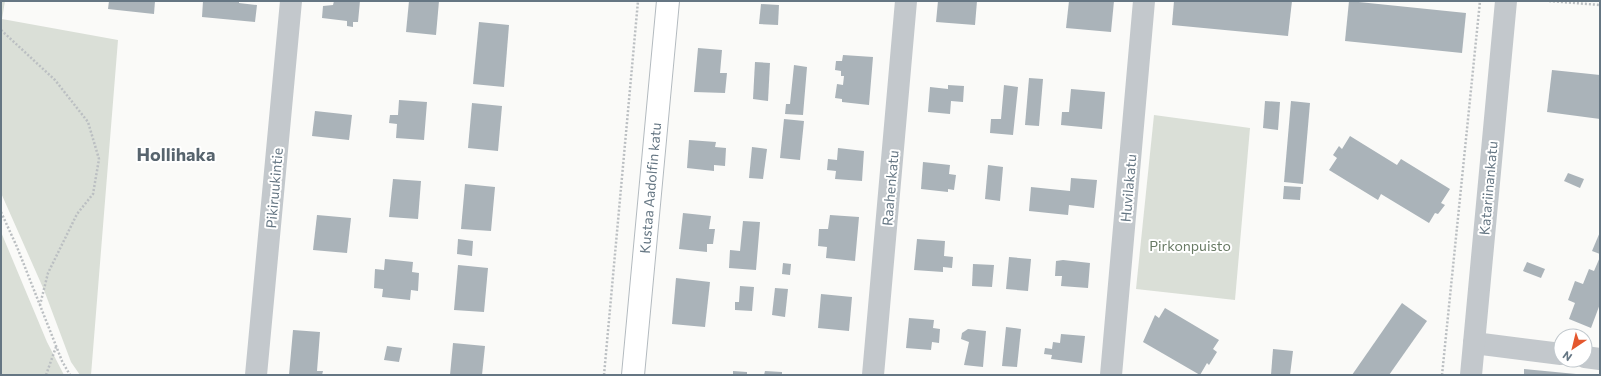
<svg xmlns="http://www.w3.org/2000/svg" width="1601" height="376" viewBox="0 0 1601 376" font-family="Commissioner,sans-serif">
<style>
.green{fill:#dadfd7}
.building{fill:#aab3b9}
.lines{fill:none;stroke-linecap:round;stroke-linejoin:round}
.secondary-casing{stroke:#b3babf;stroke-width:24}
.path{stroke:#bbbfc2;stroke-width:2.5;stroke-dasharray:2 2;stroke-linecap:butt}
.minor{stroke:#c3c8cc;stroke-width:22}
.tertiary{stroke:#c3c8cc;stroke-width:22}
.secondary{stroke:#fff;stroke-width:22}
.labels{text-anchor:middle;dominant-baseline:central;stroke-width:4;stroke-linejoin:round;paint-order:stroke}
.street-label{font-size:14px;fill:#657683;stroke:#fff}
.park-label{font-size:14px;fill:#687a64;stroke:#fff}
.district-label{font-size:18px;font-weight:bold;fill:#57646e;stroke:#fff}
</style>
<rect width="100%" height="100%" fill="#fafaf8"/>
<!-- green -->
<g class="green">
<polygon points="1,1 5,1 2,19 118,40 91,375 80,375 71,362 44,290 1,193"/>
<polygon points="1154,115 1250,128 1235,300 1136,289"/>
<polygon points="1,232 47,342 64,375 1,375"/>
</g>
<!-- building -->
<g class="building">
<polygon points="109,1 155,1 154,14 108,9"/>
<polygon points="203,1 239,1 239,3 257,5 255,22 202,17"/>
<polygon points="334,1 360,1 358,22 353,22 353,27 347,26 347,21 322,18 323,6 333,5"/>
<polygon points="409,1 439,1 436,35 406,32"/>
<polygon points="938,1 977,1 975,25 936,22"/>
<polygon points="1069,1 1114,1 1111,32 1066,28"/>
<polygon points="1174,1 1292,1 1288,36 1172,25"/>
<polygon points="1349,1 1466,13 1462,53 1345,41"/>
<polygon points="761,4 779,5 778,25 759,24"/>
<polygon points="479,22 509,25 504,87 473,84"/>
<polygon points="698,48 722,50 720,73 727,73 725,93 694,92"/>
<polygon points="843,55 873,57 869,105 842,102 842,99 835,98 837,84 843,85 844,76 841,76 841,71 835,70 836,61 842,61"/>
<polygon points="755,62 770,63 768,101 753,99"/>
<polygon points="794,65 807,67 803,115 785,114 786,104 790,104"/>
<polygon points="1552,70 1600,75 1600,119 1547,112"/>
<polygon points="1029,78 1043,79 1039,126 1025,125"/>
<polygon points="948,85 964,86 963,102 951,101 950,114 928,112 930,87 948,89"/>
<polygon points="1004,85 1018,87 1013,135 990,133 991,119 1001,119"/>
<polygon points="1071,89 1105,92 1102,129 1061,125 1062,112 1069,112"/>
<polygon points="399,100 427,102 424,140 396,138 397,124 389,123 390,115 398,115"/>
<polygon points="1265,101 1280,102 1278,130 1263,128"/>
<polygon points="1291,101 1310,103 1303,184 1284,182"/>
<polygon points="472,103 502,106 498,151 468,148"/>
<polygon points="315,111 352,115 349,140 312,136"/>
<polygon points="784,119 804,121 800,160 780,158"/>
<polygon points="1350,136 1397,165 1401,159 1450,189 1441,203 1445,205 1438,214 1435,213 1429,223 1381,194 1378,200 1329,170 1337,158 1333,155 1339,146 1342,149"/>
<polygon points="689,140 716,142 715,147 726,148 725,166 714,165 714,171 687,168"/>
<polygon points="752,147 767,149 763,179 749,178"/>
<polygon points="838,148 864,151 862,181 835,179 836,171 827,170 828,159 837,160"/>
<polygon points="923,162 950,165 949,174 956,175 954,190 948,189 948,192 921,189"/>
<polygon points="988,165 1003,167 1000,201 985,199"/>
<polygon points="1568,173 1584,179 1580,188 1564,181"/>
<polygon points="1071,178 1097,180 1094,208 1069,205 1068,215 1029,211 1031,187 1070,191"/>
<polygon points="393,179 421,181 418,219 389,217"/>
<polygon points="465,184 495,187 491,231 461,229"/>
<polygon points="1284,186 1301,187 1300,200 1283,199"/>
<polygon points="683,213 711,216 709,229 715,229 713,244 707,244 707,252 679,249"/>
<polygon points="317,215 351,218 347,253 313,250"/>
<polygon points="830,215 859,217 855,261 826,258 827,247 818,246 819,229 828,229"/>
<polygon points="743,221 760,222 756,270 729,268 730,250 740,251"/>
<polygon points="1600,232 1600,254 1592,251"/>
<polygon points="458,239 473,241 472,256 457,254"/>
<polygon points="917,239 945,241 944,256 953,257 952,268 943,267 943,272 914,270"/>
<polygon points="1009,257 1031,259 1028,291 1006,289"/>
<polygon points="1600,257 1600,304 1591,328 1569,319 1575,303 1568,300 1575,281 1583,284 1589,269 1594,271"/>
<polygon points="385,259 413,262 412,272 419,273 418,291 411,290 410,300 382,297 383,289 374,288 375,269 384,270"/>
<polygon points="1063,260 1090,263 1088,288 1061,286 1062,276 1055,276 1056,261"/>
<polygon points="1527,262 1545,269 1541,278 1523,271"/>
<polygon points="783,263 791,264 790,275 782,274"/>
<polygon points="973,264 994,265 992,287 972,286"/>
<polygon points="458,265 488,268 484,312 454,310"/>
<polygon points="676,278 710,282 705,327 672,324"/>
<polygon points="740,286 754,287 752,311 735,310 735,302 739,302"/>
<polygon points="775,288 788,289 785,317 772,315"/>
<polygon points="821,294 852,297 849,331 818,328"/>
<polygon points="1402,303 1427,321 1389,375 1352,375"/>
<polygon points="1165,308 1219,340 1213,349 1217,352 1209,365 1207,363 1200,375 1143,342 1155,315 1159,318"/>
<polygon points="909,318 934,320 933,328 940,329 939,343 932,342 931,350 906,348"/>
<polygon points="1006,327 1021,329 1017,367 1002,366"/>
<polygon points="968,329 986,331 983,367 964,365 969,342 961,339 962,333"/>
<polygon points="293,330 320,332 317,371 323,371 322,375 289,375"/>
<polygon points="1061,334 1085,336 1082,363 1051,359 1052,355 1044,354 1045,348 1052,349 1053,342 1060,343"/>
<polygon points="453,343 485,346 482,375 450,375"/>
<polygon points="387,346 402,348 399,362 384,360"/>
<polygon points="1273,349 1293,351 1290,375 1271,375"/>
<polygon points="1524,369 1576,374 1576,375 1524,375"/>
<polygon points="733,371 747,372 747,375 733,375"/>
<polygon points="765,371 782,372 782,375 764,375"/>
</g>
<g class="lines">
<defs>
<polyline id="secondary" points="633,375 668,1"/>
</defs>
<!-- secondary casing -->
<use href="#secondary" class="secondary-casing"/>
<!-- path -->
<g class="path">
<polyline points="1549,1 1600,5"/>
<polyline points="1,30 55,80 88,122 99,159 93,194 77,214 48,273 40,305"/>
<polyline points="1,212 17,247 62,361 70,375"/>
<polyline points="46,375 56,347"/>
<polyline points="604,375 638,1"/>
<polyline points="1442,375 1480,1"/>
</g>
<!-- minor -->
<g class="minor">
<polyline points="1474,343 1561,354"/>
<polyline points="1585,357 1600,359"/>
<polyline points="256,375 291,1"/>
<polyline points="873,375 906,1"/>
<polyline points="1111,375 1144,1"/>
</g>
<!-- tertiary -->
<polyline class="tertiary" points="1471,375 1506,1"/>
<!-- secondary -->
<use href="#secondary" class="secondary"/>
</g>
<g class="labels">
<!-- street labels -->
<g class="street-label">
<text transform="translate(274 188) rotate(-85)">Pikiruukintie</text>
<text transform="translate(650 188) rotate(-85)">Kustaa Aadolfin katu</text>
<text transform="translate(890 188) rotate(-85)">Raahenkatu</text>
<text transform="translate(1128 188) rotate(-85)">Huvilakatu</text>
<text transform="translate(1488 188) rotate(-85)">Katariinankatu</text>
</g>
<!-- park labels -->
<g class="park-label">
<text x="1190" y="245">Pirkonpuisto</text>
</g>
<!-- district labels -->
<g class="district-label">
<text x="176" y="154">Hollihaka</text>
</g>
</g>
<!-- border -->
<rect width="1601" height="376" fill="none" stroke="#657683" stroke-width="4"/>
<!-- north arrow -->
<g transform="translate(1573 348) rotate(215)"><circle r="19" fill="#ffffff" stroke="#c1c8cd"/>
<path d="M0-3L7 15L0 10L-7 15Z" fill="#e4572e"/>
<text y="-6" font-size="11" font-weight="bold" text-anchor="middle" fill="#657683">N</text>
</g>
</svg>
